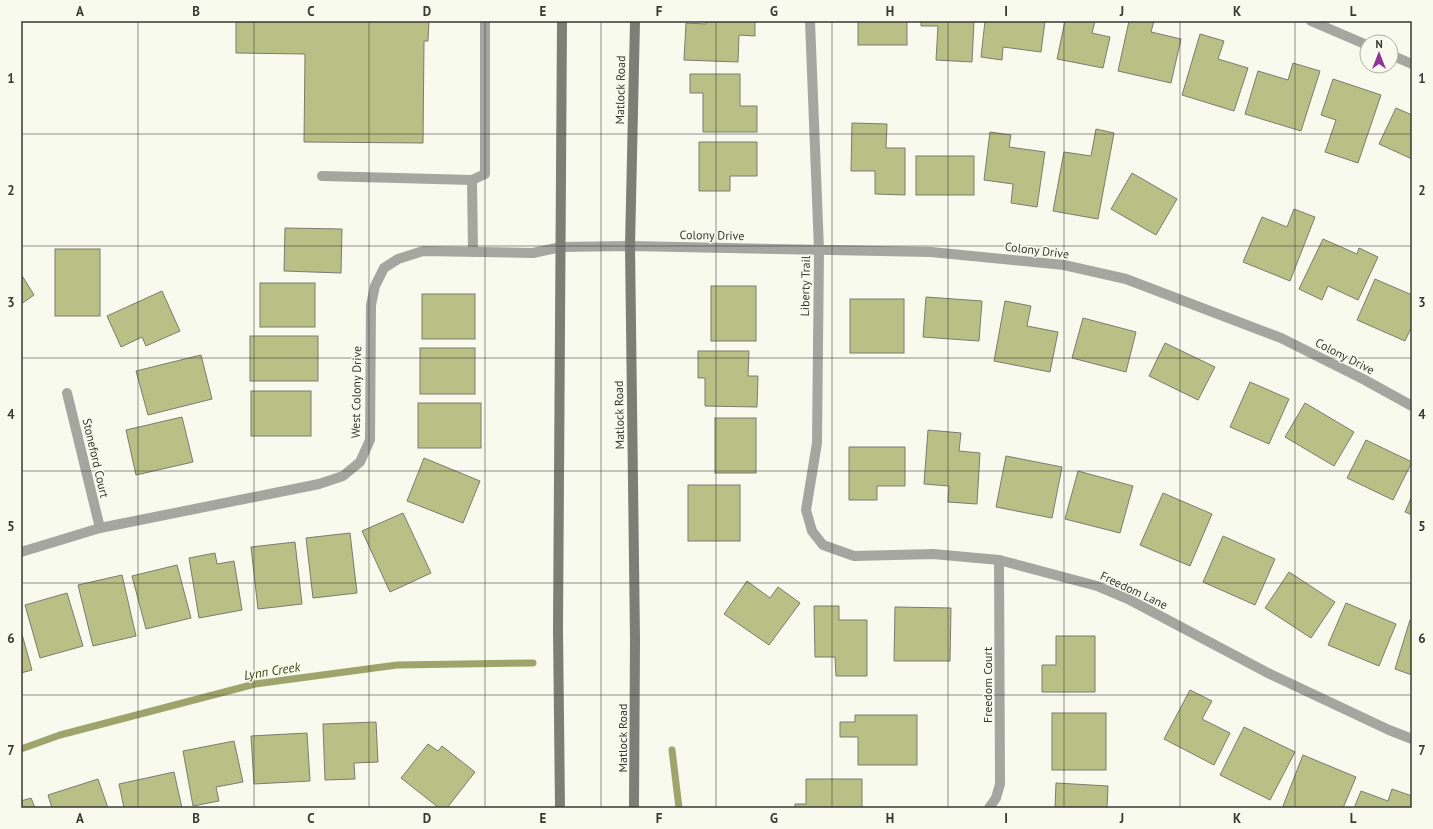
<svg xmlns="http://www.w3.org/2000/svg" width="1433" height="829" viewBox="0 0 1433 829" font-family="'PT Sans',sans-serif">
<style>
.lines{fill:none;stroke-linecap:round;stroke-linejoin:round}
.stream{stroke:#9ea46b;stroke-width:7}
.building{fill:#b9c086;stroke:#7a7c70}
.service{stroke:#a5a6a0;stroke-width:10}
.minor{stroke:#a5a6a0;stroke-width:10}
.secondary{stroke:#7d7e76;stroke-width:10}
.grid{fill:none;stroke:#383934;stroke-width:1;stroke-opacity:0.55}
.labels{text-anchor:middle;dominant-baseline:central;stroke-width:3;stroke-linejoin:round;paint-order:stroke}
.street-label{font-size:12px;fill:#383934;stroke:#f8faed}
.water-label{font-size:13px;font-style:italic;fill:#3c4013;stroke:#f8faed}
.neatline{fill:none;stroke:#383934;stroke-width:1.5}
.grid-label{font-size:13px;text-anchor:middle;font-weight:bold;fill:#383934}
</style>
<rect width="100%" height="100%" fill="#f8faed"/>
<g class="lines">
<!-- stream -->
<g class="stream">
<polyline points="21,749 60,735 255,684 397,665 533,663"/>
<polyline points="672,750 679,808"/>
</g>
</g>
<!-- building -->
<g class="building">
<polygon points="236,21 429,21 428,41 424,41 423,143 304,142 305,54 236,53"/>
<polygon points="706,21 755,21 755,36 739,35 738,62 684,60 686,23 706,24"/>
<rect x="858" y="21" width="49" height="24"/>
<polygon points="921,21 974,21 972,62 936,60 938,26 921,26"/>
<polygon points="985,21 1045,21 1041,52 1003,47 1002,60 981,57"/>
<polygon points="1065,21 1095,21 1092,33 1110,37 1103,68 1057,59"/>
<polygon points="1129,21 1154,21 1151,32 1181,39 1171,83 1118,71"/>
<polygon points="1200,34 1224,41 1218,59 1248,68 1234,111 1182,95"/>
<polygon points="1293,63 1320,71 1301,131 1245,114 1258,71 1288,80"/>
<polygon points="690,74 740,74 740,106 757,106 757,132 703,132 703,93 690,93"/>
<polygon points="1333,79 1381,95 1358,163 1325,152 1336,120 1321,115"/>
<polygon points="1396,108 1412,115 1412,159 1379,144"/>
<polygon points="852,123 887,124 886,148 905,148 905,195 875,194 875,171 851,171"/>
<polygon points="1096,129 1114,133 1098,219 1053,211 1064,152 1091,156"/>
<polygon points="990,132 1011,135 1009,147 1045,152 1037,207 1011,203 1013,184 984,180"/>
<polygon points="699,142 757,142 757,176 730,176 730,191 699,191"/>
<rect x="916" y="156" width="58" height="39"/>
<polygon points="1132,173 1177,199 1156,235 1111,209"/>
<polygon points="1294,209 1315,217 1290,281 1243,262 1262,217 1287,227"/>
<polygon points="285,228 342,229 341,273 284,271"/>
<polygon points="1323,239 1357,254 1359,248 1378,257 1358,300 1328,286 1322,300 1299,289"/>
<rect x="55" y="249" width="45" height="67"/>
<polygon points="21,274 34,295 21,304"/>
<polygon points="1375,279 1412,295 1412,326 1405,341 1357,320"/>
<rect x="260" y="283" width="55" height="44"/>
<rect x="711" y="286" width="45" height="55"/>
<polygon points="162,291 180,331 146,346 142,337 121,347 107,316"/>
<rect x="422" y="294" width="53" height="45"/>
<polygon points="926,297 982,301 979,341 923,337"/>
<rect x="850" y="299" width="54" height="54"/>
<polygon points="1005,301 1031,306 1027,326 1058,332 1050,372 994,361"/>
<polygon points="1083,318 1136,332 1126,372 1072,358"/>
<rect x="250" y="336" width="68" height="45"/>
<polygon points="1165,343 1215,367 1198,400 1149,376"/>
<rect x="420" y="348" width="55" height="46"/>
<polygon points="698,351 749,351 748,376 758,376 757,407 705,406 705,378 698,378"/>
<polygon points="201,355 212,399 148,415 136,371"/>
<polygon points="1250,382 1289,399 1269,444 1230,427"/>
<rect x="251" y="391" width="60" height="45"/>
<rect x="418" y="403" width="63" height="45"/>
<polygon points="1305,403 1354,432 1334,466 1285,437"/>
<polygon points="182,417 193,462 136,475 126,430"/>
<rect x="715" y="418" width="41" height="55"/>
<polygon points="928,430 961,433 959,451 980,453 977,504 948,502 949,486 924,484"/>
<polygon points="1366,440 1412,462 1393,500 1347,478"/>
<polygon points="849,447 905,447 905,486 877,486 877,500 849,500"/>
<polygon points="1006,456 1062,467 1052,518 996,507"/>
<polygon points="424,458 480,481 463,523 407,501"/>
<polygon points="1078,471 1133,486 1120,533 1065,519"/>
<rect x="688" y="485" width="52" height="56"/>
<polygon points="1163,493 1212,514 1190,566 1140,545"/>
<polygon points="1412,496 1412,515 1405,512"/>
<polygon points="403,513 431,573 390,592 362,531"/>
<polygon points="350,533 357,593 313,598 306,538"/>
<polygon points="1223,536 1275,559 1255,605 1203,582"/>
<polygon points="295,542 302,604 258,609 251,547"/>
<polygon points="215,553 217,564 234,561 242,610 199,618 189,558"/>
<polygon points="177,565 191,618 146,629 132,576"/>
<polygon points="1289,572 1335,602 1311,638 1265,608"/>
<polygon points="122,575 136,636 93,646 78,585"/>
<polygon points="747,581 770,598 778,587 800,603 769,645 724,614"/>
<polygon points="67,593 83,646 40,658 25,605"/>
<polygon points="1346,603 1396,624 1379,666 1328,645"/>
<polygon points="814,606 839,606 839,620 867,620 867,676 836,676 835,657 815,657"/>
<polygon points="895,607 951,608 950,661 894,661"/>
<polygon points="1410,620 1412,621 1412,675 1395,669"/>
<polygon points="21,631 32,670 21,673"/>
<polygon points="1056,636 1095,636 1095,692 1042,692 1042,665 1056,665"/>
<polygon points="1190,690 1212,701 1202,719 1230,733 1214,765 1164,739"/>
<rect x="1052" y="713" width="54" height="57"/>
<polygon points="855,715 917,715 917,765 858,765 858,737 840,737 840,722 855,722"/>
<polygon points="376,722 378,762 354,763 355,779 325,780 323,724"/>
<polygon points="1244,727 1295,752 1270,800 1220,775"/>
<polygon points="307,733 310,781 254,784 251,736"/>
<polygon points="234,741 243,782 216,787 219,801 193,806 183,751"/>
<polygon points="428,744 438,751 442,746 475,772 447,808 439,808 401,778"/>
<polygon points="1303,755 1356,777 1343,808 1287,808 1283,806"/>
<polygon points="174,772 182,808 124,808 119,784"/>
<polygon points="98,779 108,808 52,808 48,795"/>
<polygon points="806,779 862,779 862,808 795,808 795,804 806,804"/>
<polygon points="1056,783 1108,786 1107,808 1055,808"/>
<polygon points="1392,789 1412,796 1412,808 1354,808 1361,791 1388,801"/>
<polygon points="31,798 35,808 21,808 21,801"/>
</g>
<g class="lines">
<!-- service -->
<g class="service">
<polyline points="322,176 472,180 485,174 485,21"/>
<polyline points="472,180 473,252"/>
</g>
<!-- minor -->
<g class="minor">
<polyline points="810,21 819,250 817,443 806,510 812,531 823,545 854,556 933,554 999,560 1097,586 1130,600 1270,674 1389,730 1412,739"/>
<polyline points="1311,21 1367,45"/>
<polyline points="1391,55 1412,64"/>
<polyline points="67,393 100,528"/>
<polyline points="21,552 100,528 319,484 343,476 360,462 370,440 371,305 375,286 384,268 398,259 423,251 533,253 561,247 630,246 931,252 1064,265 1126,279 1281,338 1363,379 1412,406"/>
<polyline points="989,808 996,798 1000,784 999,560"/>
</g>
<!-- secondary -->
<g class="secondary">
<polyline points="560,808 558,629 562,21"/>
<polyline points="634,808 635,639 630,246 635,21"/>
</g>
</g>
<!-- grid -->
<path class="grid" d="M138,21V808M254,21V808M369,21V808M485,21V808M601,21V808M716,21V808M832,21V808M948,21V808M1064,21V808M1180,21V808M1295,21V808M21,134H1412M21,246H1412M21,358H1412M21,471H1412M21,583H1412M21,695H1412"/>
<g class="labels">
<!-- street labels -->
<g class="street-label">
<text transform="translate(620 90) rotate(-89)">Matlock Road</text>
<text transform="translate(712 235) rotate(1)">Colony Drive</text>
<text transform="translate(1037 250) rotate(7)">Colony Drive</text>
<text transform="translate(805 286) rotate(-89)">Liberty Trail</text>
<text transform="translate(1345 356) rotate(27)">Colony Drive</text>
<text transform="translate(356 392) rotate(-89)">West Colony Drive</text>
<text transform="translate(619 415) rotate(-91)">Matlock Road</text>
<text transform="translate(96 458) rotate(77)">Stoneford Court</text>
<text transform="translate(1134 590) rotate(25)">Freedom Lane</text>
<text transform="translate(987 685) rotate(-90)">Freedom Court</text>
<text transform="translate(622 738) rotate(-90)">Matlock Road</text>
</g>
<!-- water labels -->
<g class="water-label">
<text transform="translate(272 671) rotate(-9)">Lynn Creek</text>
</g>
</g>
<!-- border -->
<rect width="1433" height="829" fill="none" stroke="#f8faed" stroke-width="44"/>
<!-- north arrow -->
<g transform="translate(1379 54)"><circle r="19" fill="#f8faed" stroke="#abada3"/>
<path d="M0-3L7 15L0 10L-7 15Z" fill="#92329b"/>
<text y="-6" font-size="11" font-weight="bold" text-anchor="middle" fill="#383934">N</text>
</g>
<rect x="22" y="22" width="1389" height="785" class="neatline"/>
<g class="grid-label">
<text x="80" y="16">A</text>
<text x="196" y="16">B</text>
<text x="311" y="16">C</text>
<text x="427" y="16">D</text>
<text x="543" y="16">E</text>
<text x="659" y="16">F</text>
<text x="774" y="16">G</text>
<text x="890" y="16">H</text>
<text x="1006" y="16">I</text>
<text x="1122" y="16">J</text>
<text x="1237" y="16">K</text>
<text x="1353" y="16">L</text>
<text x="11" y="83">1</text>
<text x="1422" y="83">1</text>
<text x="11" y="195">2</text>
<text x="1422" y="195">2</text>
<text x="11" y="307">3</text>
<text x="1422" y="307">3</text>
<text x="11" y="419">4</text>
<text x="1422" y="419">4</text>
<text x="11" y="531">5</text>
<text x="1422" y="531">5</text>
<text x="11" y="643">6</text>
<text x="1422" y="643">6</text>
<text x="11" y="755">7</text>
<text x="1422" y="755">7</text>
<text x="80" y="823">A</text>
<text x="196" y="823">B</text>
<text x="311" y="823">C</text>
<text x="427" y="823">D</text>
<text x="543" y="823">E</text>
<text x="659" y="823">F</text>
<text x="774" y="823">G</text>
<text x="890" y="823">H</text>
<text x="1006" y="823">I</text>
<text x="1122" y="823">J</text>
<text x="1237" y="823">K</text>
<text x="1353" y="823">L</text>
</g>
</svg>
